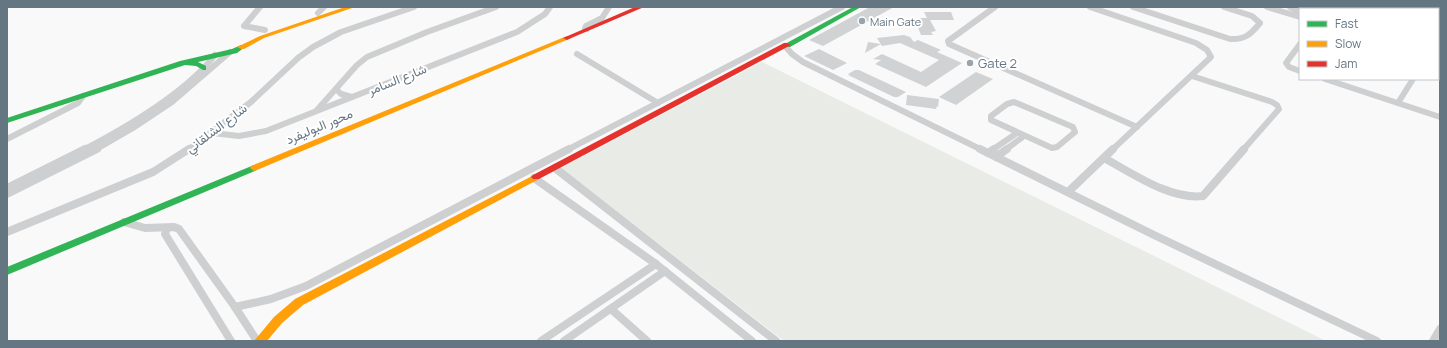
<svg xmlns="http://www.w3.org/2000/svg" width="1447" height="348" viewBox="0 0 1447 348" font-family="Manrope,Vazirmatn,sans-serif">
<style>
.green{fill:#e8ebe6}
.building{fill:#d0d2d3}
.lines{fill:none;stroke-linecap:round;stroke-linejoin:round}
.street-far1{stroke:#cecfd0;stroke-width:6}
.street{stroke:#cecfd0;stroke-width:8}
.fast{fill:#30b455;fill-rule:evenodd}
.slow{fill:#ff9f0a;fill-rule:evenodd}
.jam{fill:#e5322d;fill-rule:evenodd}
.poi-dot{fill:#99a4ac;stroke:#fff;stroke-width:1.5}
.labels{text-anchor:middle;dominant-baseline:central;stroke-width:4;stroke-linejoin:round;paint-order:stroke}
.far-poi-label{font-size:11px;fill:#657683;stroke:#fff;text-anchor:start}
.poi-label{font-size:13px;fill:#657683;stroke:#fff;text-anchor:start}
.street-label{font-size:13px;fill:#657683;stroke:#fff}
</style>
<rect width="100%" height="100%" fill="#f9f9f9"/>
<!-- green -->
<polygon class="green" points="762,62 1326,341 784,341 561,168"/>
<!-- building -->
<g class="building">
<polygon points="870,7 894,7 823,46 809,40"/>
<polygon points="924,12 951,12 954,20 930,20 936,31 931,32 933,35 921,35 914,18 927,18"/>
<polygon points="904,35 910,37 914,42 918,40 941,50 937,52 962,63 926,87 875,64 881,60 873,59 882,54 921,72 939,60 900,43 882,46 877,38"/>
<polygon points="868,42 881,44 865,53"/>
<polygon points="819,49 847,63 833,70 804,56"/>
<polygon points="855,70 859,70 906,92 898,97 894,97 848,75 850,75 848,74"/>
<polygon points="976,72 993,79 956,105 939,97"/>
<polygon points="907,95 939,99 938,107 937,106 936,109 906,105"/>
</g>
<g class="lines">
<!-- street-far1 -->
<g class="street-far1">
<polyline points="260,7 244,26 265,30"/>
<polyline points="995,7 948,41 949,44 1137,127"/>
<polyline points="1090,7 1196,43 1207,50 1211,57 1112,150"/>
<path d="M1133,7L1230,39C1245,40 1251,34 1260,23L1252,16L1224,7"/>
<polyline points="1267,7 1300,17"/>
<polyline points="1290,7 1300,12"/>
<polyline points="1303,7 1309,9"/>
<polyline points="318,13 324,7"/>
<polyline points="587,29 585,28 586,26 602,18 609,7"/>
<polyline points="1300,44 1286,63 1289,67 1300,71"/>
<polyline points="785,46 792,54 803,62 982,150"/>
<polyline points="1438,48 1440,48"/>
<polyline points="577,54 658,103"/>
<polyline points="1438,59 1440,59"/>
<polyline points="1192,76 1272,102 1277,105 1279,109 1243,150"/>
<polyline points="1438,76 1440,77"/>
<polyline points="1325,79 1440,117"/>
<polyline points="336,89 341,94 352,97"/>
<polygon points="1014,102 1073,127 1075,132 1057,147 1052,148 991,120 991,116 1007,104"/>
<polyline points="1398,103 1413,79"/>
<polyline points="317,110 357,65 367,57 427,32 496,7"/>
<polyline points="212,133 239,136 266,131 517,32 545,14 550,7"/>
<polyline points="7,139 78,103 83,96"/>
<path d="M83,150C125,128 186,92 215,55"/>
<polyline points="95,150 133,128 172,102 230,52"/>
<polyline points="188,150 251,102 298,58 313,47 341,32 414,7"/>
<polyline points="567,150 842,7"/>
<polyline points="992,150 1017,133"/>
<polyline points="1005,150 1024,136"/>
</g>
<!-- street -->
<g class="street">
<polyline points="980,149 1154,235 1377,341"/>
<polyline points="988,153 994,149"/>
<polyline points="996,157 1007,149"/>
<path d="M1104,158C1132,173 1170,200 1203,196L1244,149"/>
<polyline points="555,168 776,341"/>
<polyline points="534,178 656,264 752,341"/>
<polyline points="7,188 85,149"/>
<polyline points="1068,192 1113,149"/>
<polyline points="7,194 97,149"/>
<polyline points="124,222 145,228 174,227 179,229 235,307 257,341"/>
<polyline points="167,228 165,234 231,341"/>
<polyline points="7,232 153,172 189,149"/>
<polyline points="235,307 271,299 306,286 569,149"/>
<polyline points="611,309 647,341"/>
<polyline points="541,341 656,264"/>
<polyline points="564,341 665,271"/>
<polyline points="1433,341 1440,329"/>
</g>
<!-- fast -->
<g class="fast">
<polygon points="853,7 861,7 790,47 787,47 783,45"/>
<polygon points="241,45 245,47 237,53 198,62 206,66 206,70 203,70 196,66 185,65 7,123 7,118 180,61 232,49"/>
<polygon points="254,165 258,168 257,170 7,275 7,267"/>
</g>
<!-- slow -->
<g class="slow">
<polygon points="345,7 355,7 264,38 244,49 241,49 237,47 260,36"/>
<polygon points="567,36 571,38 569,39 257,170 254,171 250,168 251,166"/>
<polygon points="536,174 541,177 539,179 303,305 282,323 267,341 254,341 274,317 295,299"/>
</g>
<!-- jam -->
<g class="jam">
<polygon points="635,7 644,7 569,39 567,40 563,38"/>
<polygon points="784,43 787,43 791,45 539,179 533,179 531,177 533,175"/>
</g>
</g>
<!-- markers -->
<g class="poi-dot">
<circle cx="862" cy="21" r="4"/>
<circle cx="970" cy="63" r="4"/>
</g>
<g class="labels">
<!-- far-poi labels -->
<g class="far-poi-label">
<text x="870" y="21">Main Gate</text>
</g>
<!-- poi labels -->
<g class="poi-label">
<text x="978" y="63">Gate 2</text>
</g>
<!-- street labels -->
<g class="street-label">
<text transform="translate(397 79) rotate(-22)">شارع السامر</text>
<text transform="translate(319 126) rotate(-23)">محور البوليفرد</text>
<text transform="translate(216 128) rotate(-37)">شارع الشلقاني</text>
</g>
</g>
<!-- border -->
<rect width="1447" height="348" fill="none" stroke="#657683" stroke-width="16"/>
<!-- legend -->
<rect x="1299" y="8" width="140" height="72" fill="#ffffff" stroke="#c1c8cd"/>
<rect x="1307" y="21" width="20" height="6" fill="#30b455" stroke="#c1c8cd"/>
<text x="1335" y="28" font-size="12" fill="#657683">Fast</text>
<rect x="1307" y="41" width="20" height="6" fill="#ff9f0a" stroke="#c1c8cd"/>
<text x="1335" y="48" font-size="12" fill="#657683">Slow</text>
<rect x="1307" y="61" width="20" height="6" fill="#e5322d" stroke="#c1c8cd"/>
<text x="1335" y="68" font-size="12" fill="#657683">Jam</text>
</svg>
